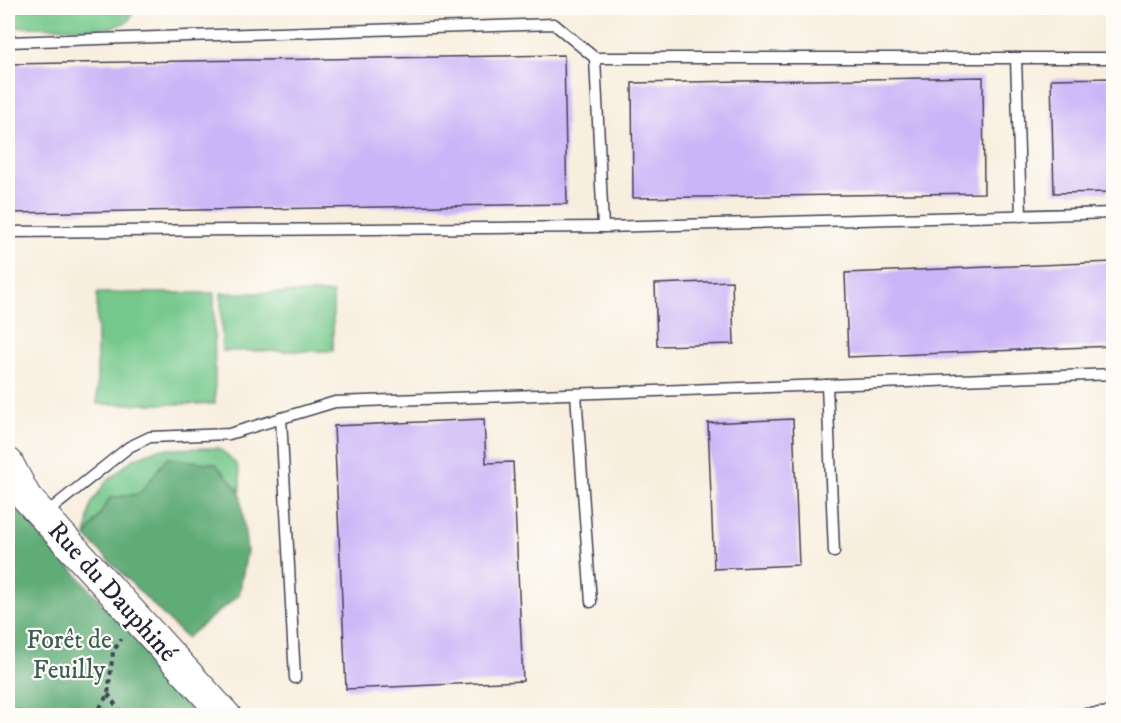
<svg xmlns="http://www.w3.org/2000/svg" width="1121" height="723" viewBox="0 0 1121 723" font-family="'IM FELL DW Pica',serif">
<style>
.green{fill:#75c88b;stroke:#4c7563;stroke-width:1.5}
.forest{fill:#60ac77;stroke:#416759;stroke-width:1.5}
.building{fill:#cbb4f7}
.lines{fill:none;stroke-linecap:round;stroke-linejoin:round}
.lane-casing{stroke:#424153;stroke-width:13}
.secondary-casing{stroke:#424153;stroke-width:32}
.path{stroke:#424153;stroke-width:4;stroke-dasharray:4.5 4.5;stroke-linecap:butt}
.lane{stroke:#fff;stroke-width:10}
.secondary{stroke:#fff;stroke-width:30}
.labels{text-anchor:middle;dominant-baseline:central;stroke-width:4.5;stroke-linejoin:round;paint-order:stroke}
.street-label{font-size:26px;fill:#22223b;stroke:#fdfcf7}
.park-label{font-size:26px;fill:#3f5c57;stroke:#fdfcf7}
</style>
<rect width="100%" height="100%" fill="#fdfcf7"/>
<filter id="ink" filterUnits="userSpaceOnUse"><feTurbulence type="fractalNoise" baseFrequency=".0167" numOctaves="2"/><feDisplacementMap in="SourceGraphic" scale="12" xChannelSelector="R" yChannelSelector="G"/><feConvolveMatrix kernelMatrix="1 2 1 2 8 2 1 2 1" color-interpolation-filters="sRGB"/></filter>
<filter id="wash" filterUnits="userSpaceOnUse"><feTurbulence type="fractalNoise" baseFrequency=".008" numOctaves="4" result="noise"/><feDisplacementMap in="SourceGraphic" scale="24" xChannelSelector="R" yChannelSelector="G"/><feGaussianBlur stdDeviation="1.35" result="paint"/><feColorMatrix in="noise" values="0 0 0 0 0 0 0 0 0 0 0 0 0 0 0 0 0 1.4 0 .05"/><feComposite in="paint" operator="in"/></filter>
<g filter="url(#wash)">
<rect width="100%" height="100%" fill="#f8eede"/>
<!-- green -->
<g class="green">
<polygon points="8,8 135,8 129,21 110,28 8,27"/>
<polygon points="97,293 214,293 215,404 97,404"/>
<polygon points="221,293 333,293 333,351 222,351"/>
<path d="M218,448C239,463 241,467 240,492L216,464L167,458L139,494L110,498L86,537L91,504L106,482L133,459L159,449Z"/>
</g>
<!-- forest -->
<g class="forest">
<polygon points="167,458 216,464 240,492 247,551 239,595 186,638 86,537 110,498 139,494"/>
<polygon points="8,498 203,715 8,715"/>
</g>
<g id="blocks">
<!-- building -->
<g class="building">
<polygon points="564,55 567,204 8,213 8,64"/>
<polygon points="983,77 984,193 633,198 632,83"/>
<polygon points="1113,78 1113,192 1054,193 1051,79"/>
<polygon points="1113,262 1113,346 848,357 845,273"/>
<polygon points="732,281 734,344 657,346 655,284"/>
<polygon points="484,419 486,463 513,462 523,681 346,689 334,426"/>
<polygon points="793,419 799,565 714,569 708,423"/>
</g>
</g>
</g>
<g filter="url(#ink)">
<use href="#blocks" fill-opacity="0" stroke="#424153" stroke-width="1.5"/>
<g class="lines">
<defs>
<g id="lane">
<polyline points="8,42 554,24 595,58 1114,58"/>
<polyline points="595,58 603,227"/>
<polyline points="1016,58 1021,216"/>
<polyline points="8,232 603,227 1114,213"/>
<polyline points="827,385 1114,374"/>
<polyline points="576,394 591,602"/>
<polyline points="281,418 295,678"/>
<polyline points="45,514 129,447 150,437 229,434 335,402 827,385 834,552"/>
<polyline points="1060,716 1114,712"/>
</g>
<polyline id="secondary" points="8,463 26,497 226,716"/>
</defs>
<!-- lane casing -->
<use href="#lane" class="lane-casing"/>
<!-- secondary casing -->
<use href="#secondary" class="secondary-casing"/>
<!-- path -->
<g class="path">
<polyline points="108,694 123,716"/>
<polyline points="8,709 37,716"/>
<polyline points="95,716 108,694 113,652 121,639"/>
</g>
<!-- lane -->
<use href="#lane" class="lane"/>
<!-- secondary -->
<use href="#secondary" class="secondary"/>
</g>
</g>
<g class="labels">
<!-- street labels -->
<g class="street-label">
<text transform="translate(112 592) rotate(48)">Rue du Dauphiné</text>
</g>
<!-- park labels -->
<g class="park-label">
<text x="69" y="640">Forêt de<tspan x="69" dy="30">Feuilly</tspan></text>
</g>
</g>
<!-- margin -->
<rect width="1121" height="723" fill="none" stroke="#fdfcf7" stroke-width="30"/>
</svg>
